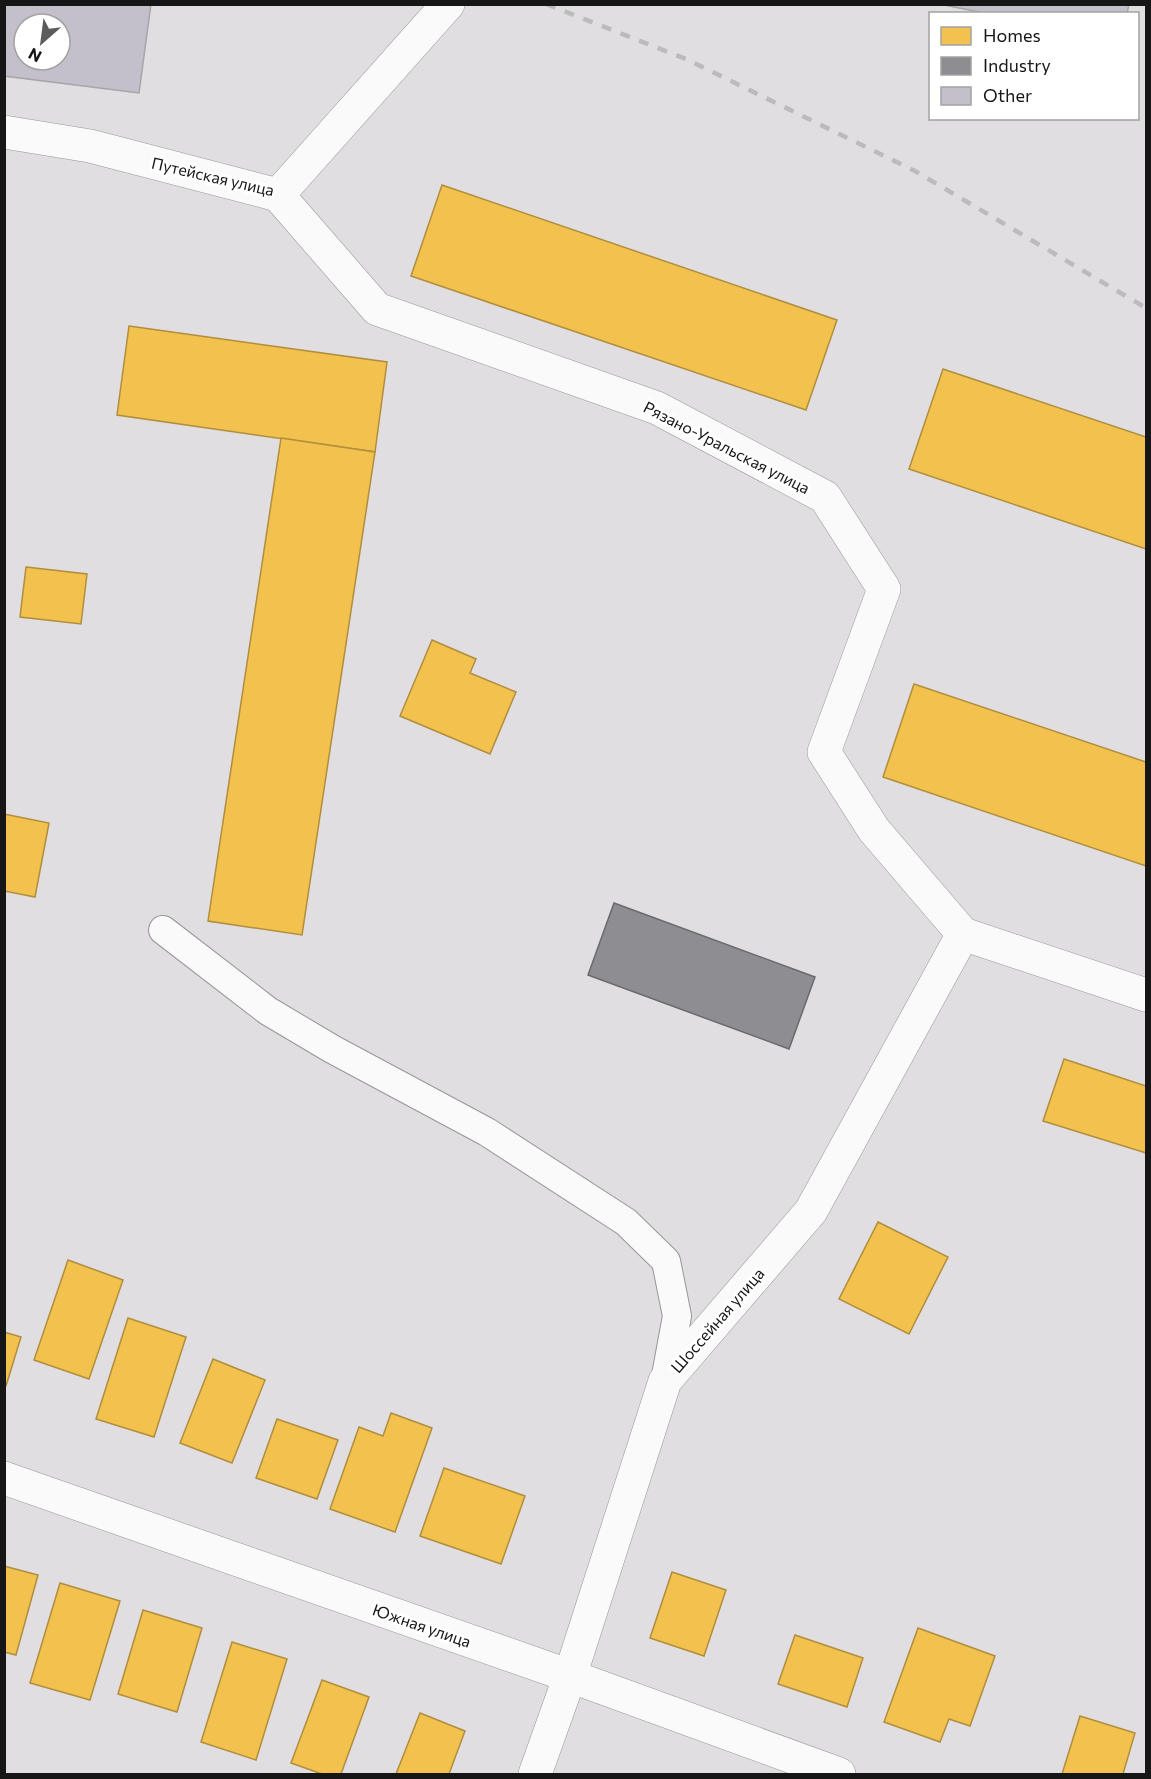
<svg xmlns="http://www.w3.org/2000/svg" width="1151" height="1779" viewBox="0 0 1151 1779" font-family="Commissioner,sans-serif">
<style>
.homes{fill:#f2c14e;stroke:#b08e3e;stroke-width:1.5}
.industry{fill:#8d8d92;stroke:#6a696d;stroke-width:1.5}
.building{fill:#c3c0cb;stroke:#a6a5a7;stroke-width:1.5;fill-rule:evenodd}
.lines{fill:none;stroke-linecap:round;stroke-linejoin:round}
.lane-casing{stroke:#989698;stroke-width:30}
.street-casing{stroke:#989698;stroke-width:34}
.lane{stroke:#fafafa;stroke-width:28}
.street{stroke:#fafafa;stroke-width:33}
.rail{stroke:#bbb;stroke-width:4.5;stroke-dasharray:10 10;stroke-linecap:butt}
.labels{text-anchor:middle;dominant-baseline:central;stroke-width:6;stroke-linejoin:round;paint-order:stroke}
.street-label{font-size:16px;fill:#171617;stroke:#fff}
</style>
<rect width="100%" height="100%" fill="#e0dee0"/>
<!-- homes -->
<g class="homes">
<polygon points="442,185 837,320 806,410 411,276"/>
<polygon points="129,326 387,362 375,452 117,415"/>
<polygon points="943,369 1146,437 1146,549 909,469"/>
<polygon points="281,438 375,452 302,935 208,921"/>
<polygon points="26,567 87,574 81,624 20,617"/>
<polygon points="432,640 476,659 470,673 516,692 490,754 400,716"/>
<polygon points="914,684 1146,762 1146,866 883,777"/>
<polygon points="4,814 49,823 35,897 4,891"/>
<polygon points="1064,1059 1146,1086 1146,1153 1043,1121"/>
<polygon points="878,1222 948,1257 909,1334 839,1299"/>
<polygon points="68,1260 123,1280 89,1379 34,1360"/>
<polygon points="128,1318 186,1337 154,1437 96,1419"/>
<polygon points="4,1332 21,1337 6,1386 4,1386"/>
<polygon points="213,1359 265,1380 232,1463 180,1443"/>
<polygon points="391,1413 432,1428 395,1532 330,1509 359,1427 383,1436"/>
<polygon points="277,1419 338,1440 317,1499 256,1478"/>
<polygon points="444,1468 525,1496 501,1564 420,1536"/>
<polygon points="4,1566 38,1575 16,1655 4,1652"/>
<polygon points="672,1572 726,1590 704,1656 650,1638"/>
<polygon points="60,1583 120,1601 90,1700 30,1683"/>
<polygon points="143,1610 202,1628 177,1712 118,1694"/>
<polygon points="918,1628 995,1656 970,1726 949,1719 940,1742 884,1722"/>
<polygon points="795,1635 863,1658 847,1707 778,1684"/>
<polygon points="232,1642 287,1659 256,1760 201,1742"/>
<polygon points="322,1680 369,1697 341,1774 322,1774 291,1763"/>
<polygon points="420,1713 465,1731 449,1774 396,1774"/>
<polygon points="1080,1716 1135,1733 1123,1774 1062,1774"/>
</g>
<!-- industry -->
<polygon class="industry" points="614,903 815,977 789,1049 588,975"/>
<!-- building -->
<g class="building">
<path d="M4,4H151L139,93L4,76ZM24,24H60V60H24Z"/>
<polygon points="939,4 1129,4 1127,14 989,14"/>
</g>
<g class="lines">
<defs>
<polyline id="lane" points="163,930 268,1011 332,1049 487,1132 626,1222 666,1261 677,1316 665,1381"/>
<g id="street">
<polyline points="4,132 90,146 278,195 448,4"/>
<polyline points="278,195 377,309 657,408 825,497 884,589 824,752 874,830 963,934 1146,995"/>
<polyline points="4,1478 570,1676 839,1774"/>
<polyline points="535,1774 570,1676 665,1381 811,1211 963,934"/>
</g>
</defs>
<!-- lane casing -->
<use href="#lane" class="lane-casing"/>
<!-- street casing -->
<use href="#street" class="street-casing"/>
<!-- lane -->
<use href="#lane" class="lane"/>
<!-- street -->
<use href="#street" class="street"/>
<!-- rail -->
<polyline class="rail" points="546,4 686,59 915,171 1146,308"/>
</g>
<g class="labels">
<!-- street labels -->
<g class="street-label">
<text transform="translate(213 176) rotate(13)">Путейская улица</text>
<text transform="translate(727 447) rotate(27)">Рязано-Уральская улица</text>
<text transform="translate(717 1320) rotate(-49)">Шоссейная улица</text>
<text transform="translate(422 1625) rotate(19)">Южная улица</text>
</g>
</g>
<!-- border -->
<rect width="1151" height="1779" fill="none" stroke="#171617" stroke-width="12"/>
<!-- legend -->
<rect x="929" y="12" width="210" height="108" fill="#ffffff" stroke="#a2a2a2" stroke-width="1.5"/>
<rect x="941" y="27" width="30" height="18" fill="#f2c14e" stroke="#a2a2a2" stroke-width="1.5"/>
<text x="983" y="42" font-size="18" fill="#171617">Homes</text>
<rect x="941" y="57" width="30" height="18" fill="#8d8d92" stroke="#a2a2a2" stroke-width="1.5"/>
<text x="983" y="72" font-size="18" fill="#171617">Industry</text>
<rect x="941" y="87" width="30" height="18" fill="#c3c0cb" stroke="#a2a2a2" stroke-width="1.5"/>
<text x="983" y="102" font-size="18" fill="#171617">Other</text>
<!-- north arrow -->
<g transform="translate(42 42) rotate(208)"><circle r="28" fill="#ffffff" stroke="#a2a2a2" stroke-width="1.5"/>
<path d="M0-4.5L10 22L0 15L-10 22Z" fill="#5d5c5d"/>
<text y="-9" font-size="16" font-weight="bold" text-anchor="middle" fill="#171617">N</text>
</g>
</svg>
